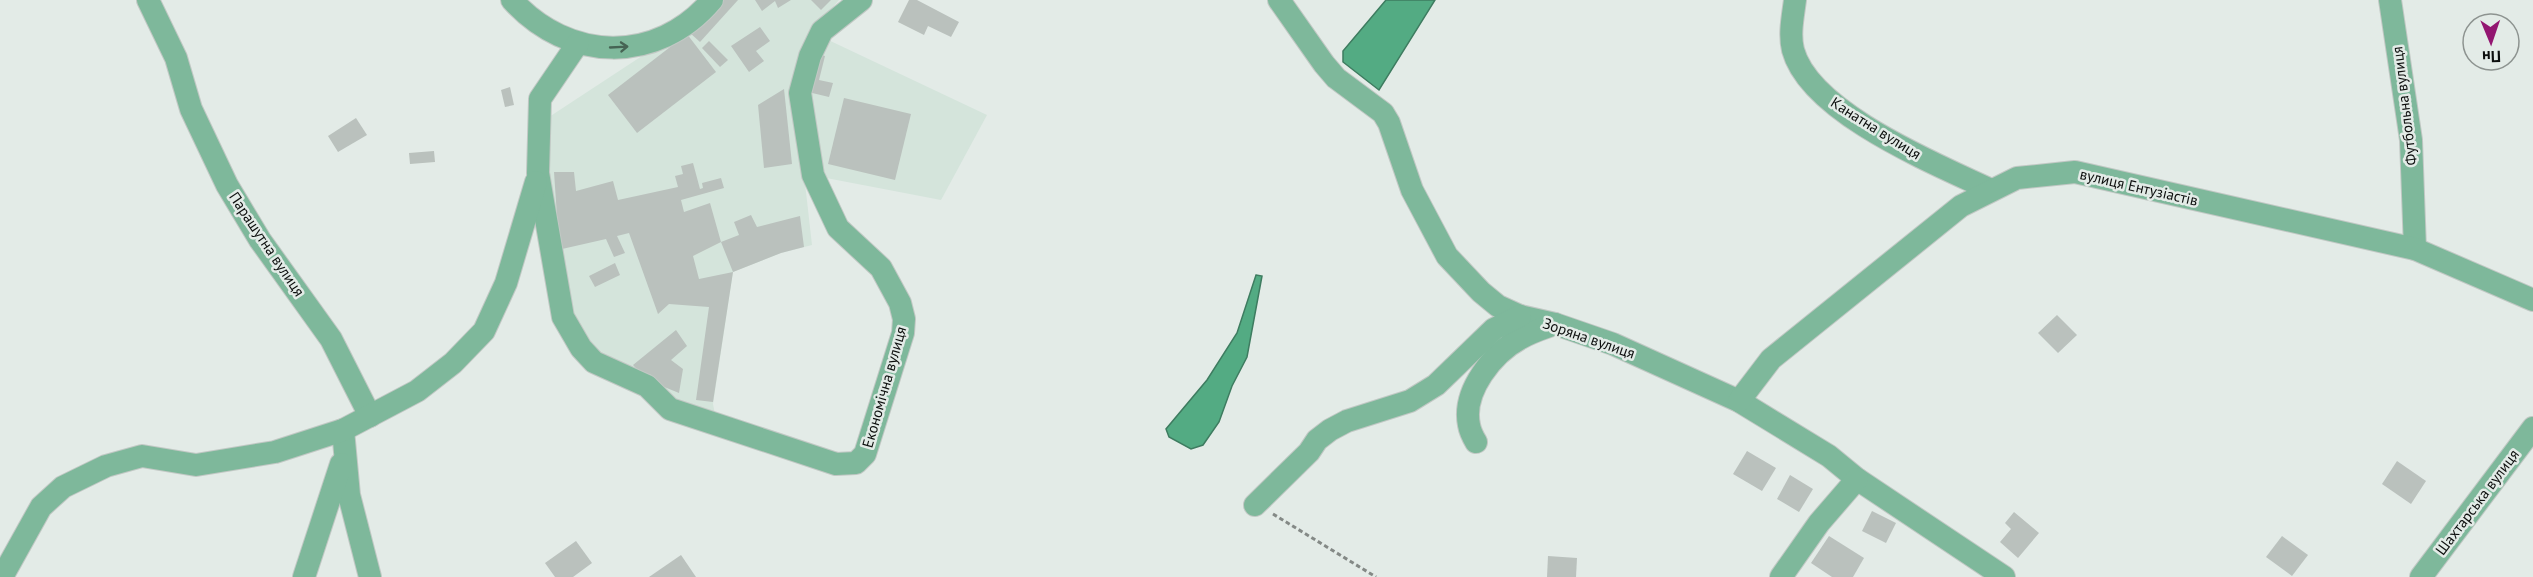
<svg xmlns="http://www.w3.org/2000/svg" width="2533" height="577" viewBox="0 0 2533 577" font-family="'PT Sans',sans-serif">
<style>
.built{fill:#d4e4db}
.water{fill:#53ab83;stroke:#3e7c60;stroke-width:1.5}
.building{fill:#bac1bd}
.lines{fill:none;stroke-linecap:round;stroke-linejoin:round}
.minor-casing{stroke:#c1c8c4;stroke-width:24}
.path{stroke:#848986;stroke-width:3;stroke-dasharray:4.5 3;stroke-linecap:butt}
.minor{stroke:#7eb89b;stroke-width:22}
.oneway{stroke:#466454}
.labels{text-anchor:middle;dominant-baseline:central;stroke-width:5;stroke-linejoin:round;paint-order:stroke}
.street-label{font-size:15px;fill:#0d0f0e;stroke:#e3ebe7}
</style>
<rect width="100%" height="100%" fill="#e3ebe7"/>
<!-- built -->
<g class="built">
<polygon points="707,0 839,0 817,26 794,86 812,245 781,253 733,272 713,404 716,419 608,370 554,319 546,119 683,29"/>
<polygon points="822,37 987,115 941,200 821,177 810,130 812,62"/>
</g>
<!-- water -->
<g class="water">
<polygon points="1386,0 1435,0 1379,90 1343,62 1343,51"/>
<polygon points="1256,275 1262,276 1247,357 1232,386 1219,422 1203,445 1191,449 1169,437 1166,429 1207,380 1237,333"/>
</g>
<!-- building -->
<g class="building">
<polygon points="717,0 738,0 700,42 689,32"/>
<polygon points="755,0 791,0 778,8 775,1 762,11"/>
<polygon points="811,0 831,0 821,10"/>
<polygon points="909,0 917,0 959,22 951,37 928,26 924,35 898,22"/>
<polygon points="760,27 770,41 756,51 764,61 749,72 731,46"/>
<polygon points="687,34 716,72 637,133 608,95"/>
<polygon points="709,41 728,60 720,67 702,48"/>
<polygon points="817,54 825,56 819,80 833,83 829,97 808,92"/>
<polygon points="510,87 514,105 505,107 501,90"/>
<polygon points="784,89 792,164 764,168 758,105"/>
<polygon points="844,98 911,114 895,180 828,164"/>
<polygon points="356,118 367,135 338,152 328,136"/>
<polygon points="434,151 435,162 410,164 409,153"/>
<polygon points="693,163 700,189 703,188 702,183 721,178 724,188 681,200 684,212 710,203 721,242 693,256 699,279 733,272 713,402 696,400 709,307 669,304 658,314 629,233 617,236 625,253 614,257 606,239 562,249 557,216 554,172 574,172 576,191 613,181 618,200 678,187 675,176 683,174 681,166"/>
<polygon points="751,215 757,227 800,216 804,247 781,253 733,272 721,242 739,235 734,222"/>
<polygon points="615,263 620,275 595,287 589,276"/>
<polygon points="2057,315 2077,335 2058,353 2038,333"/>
<polygon points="676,330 687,346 671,360 683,369 679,393 657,384 650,374 643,376 633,365"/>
<polygon points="1747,451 1776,468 1762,491 1733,474"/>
<polygon points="2397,461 2426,481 2411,504 2382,484"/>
<polygon points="1790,475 1813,489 1799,512 1777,499"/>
<polygon points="1872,511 1896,523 1886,543 1862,531"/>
<polygon points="2014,512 2039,533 2018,558 2000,542 2011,529 2005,523"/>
<polygon points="1829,536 1864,558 1853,577 1832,577 1811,563"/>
<polygon points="2282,536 2308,555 2292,576 2266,557"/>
<polygon points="576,541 592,563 573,577 555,577 545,563"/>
<polygon points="681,555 696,577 649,577"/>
<polygon points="1548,556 1577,558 1576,577 1547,577"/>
</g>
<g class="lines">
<defs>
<g id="minor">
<polyline points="148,0 176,58 191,109 227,185 260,240 331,339 370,416"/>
<path d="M512,0C568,62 657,65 712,0"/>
<polyline points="1279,0 1324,64 1336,78 1383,113 1389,123 1412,190 1447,256 1481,292 1498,306 1520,316 1555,324 1613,344 1739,401 1829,456 1857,479 2004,577"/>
<path d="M1795,0C1793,16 1789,34 1793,50C1810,113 1936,164 1991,190"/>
<polyline points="2390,0 2411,140 2415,249"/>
<polyline points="578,43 540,99 538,173 563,317 581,348 594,362 647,386 670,409 836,464 856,463 865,454 903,333 904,319 900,303 881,268 838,228 813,175 800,93 810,56 822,31 861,0"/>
<polyline points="1739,401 1771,359 1961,206 2017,178 2075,172 2415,249 2533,300"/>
<polyline points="343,430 349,495 370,577"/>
<path d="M1476,442C1473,437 1470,431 1469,425C1462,391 1493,353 1521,338C1531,332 1544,328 1555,324"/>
<polyline points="1255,505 1309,452 1317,440 1330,430 1347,421 1410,401 1436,385 1494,329 1520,316"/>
<polyline points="2,577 41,507 63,487 106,466 142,456 196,465 275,452 343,430 417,391 453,363 484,331 506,283 536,182"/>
<polyline points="304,577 341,464"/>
<polyline points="1781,577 1819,523 1857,479"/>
<polyline points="2421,577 2533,428"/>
</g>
</defs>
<!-- minor casing -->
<use href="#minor" class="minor-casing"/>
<!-- path -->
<polyline class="path" points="1273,514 1376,577"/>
<!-- minor -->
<use href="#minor" class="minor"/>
</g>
<!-- one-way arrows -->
<defs><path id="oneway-shaft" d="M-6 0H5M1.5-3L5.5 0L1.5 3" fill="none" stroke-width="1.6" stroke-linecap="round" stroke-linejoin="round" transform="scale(1.5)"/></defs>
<use class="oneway" href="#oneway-shaft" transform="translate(619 47) rotate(-3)"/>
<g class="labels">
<!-- street labels -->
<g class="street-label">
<text transform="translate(2404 106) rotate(-97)">Футбольна вулиця</text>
<text transform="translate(1876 128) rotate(32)">Канатна вулиця</text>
<text transform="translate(2139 187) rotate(13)">вулиця Ентузіастів</text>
<text transform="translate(267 244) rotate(56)">Парашутна вулиця</text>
<text transform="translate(1589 338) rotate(19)">Зоряна вулиця</text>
<text transform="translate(884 387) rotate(-74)">Економічна вулиця</text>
<text transform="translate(2477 502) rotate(-53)">Шахтарська вулиця</text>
</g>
</g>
<!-- north arrow -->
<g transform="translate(2491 42) rotate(178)"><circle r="28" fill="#e3ebe7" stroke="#8d9390" stroke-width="1.5"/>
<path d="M0-4.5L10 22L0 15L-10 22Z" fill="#931671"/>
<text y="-9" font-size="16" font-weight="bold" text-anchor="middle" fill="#0d0f0e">Пн</text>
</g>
</svg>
